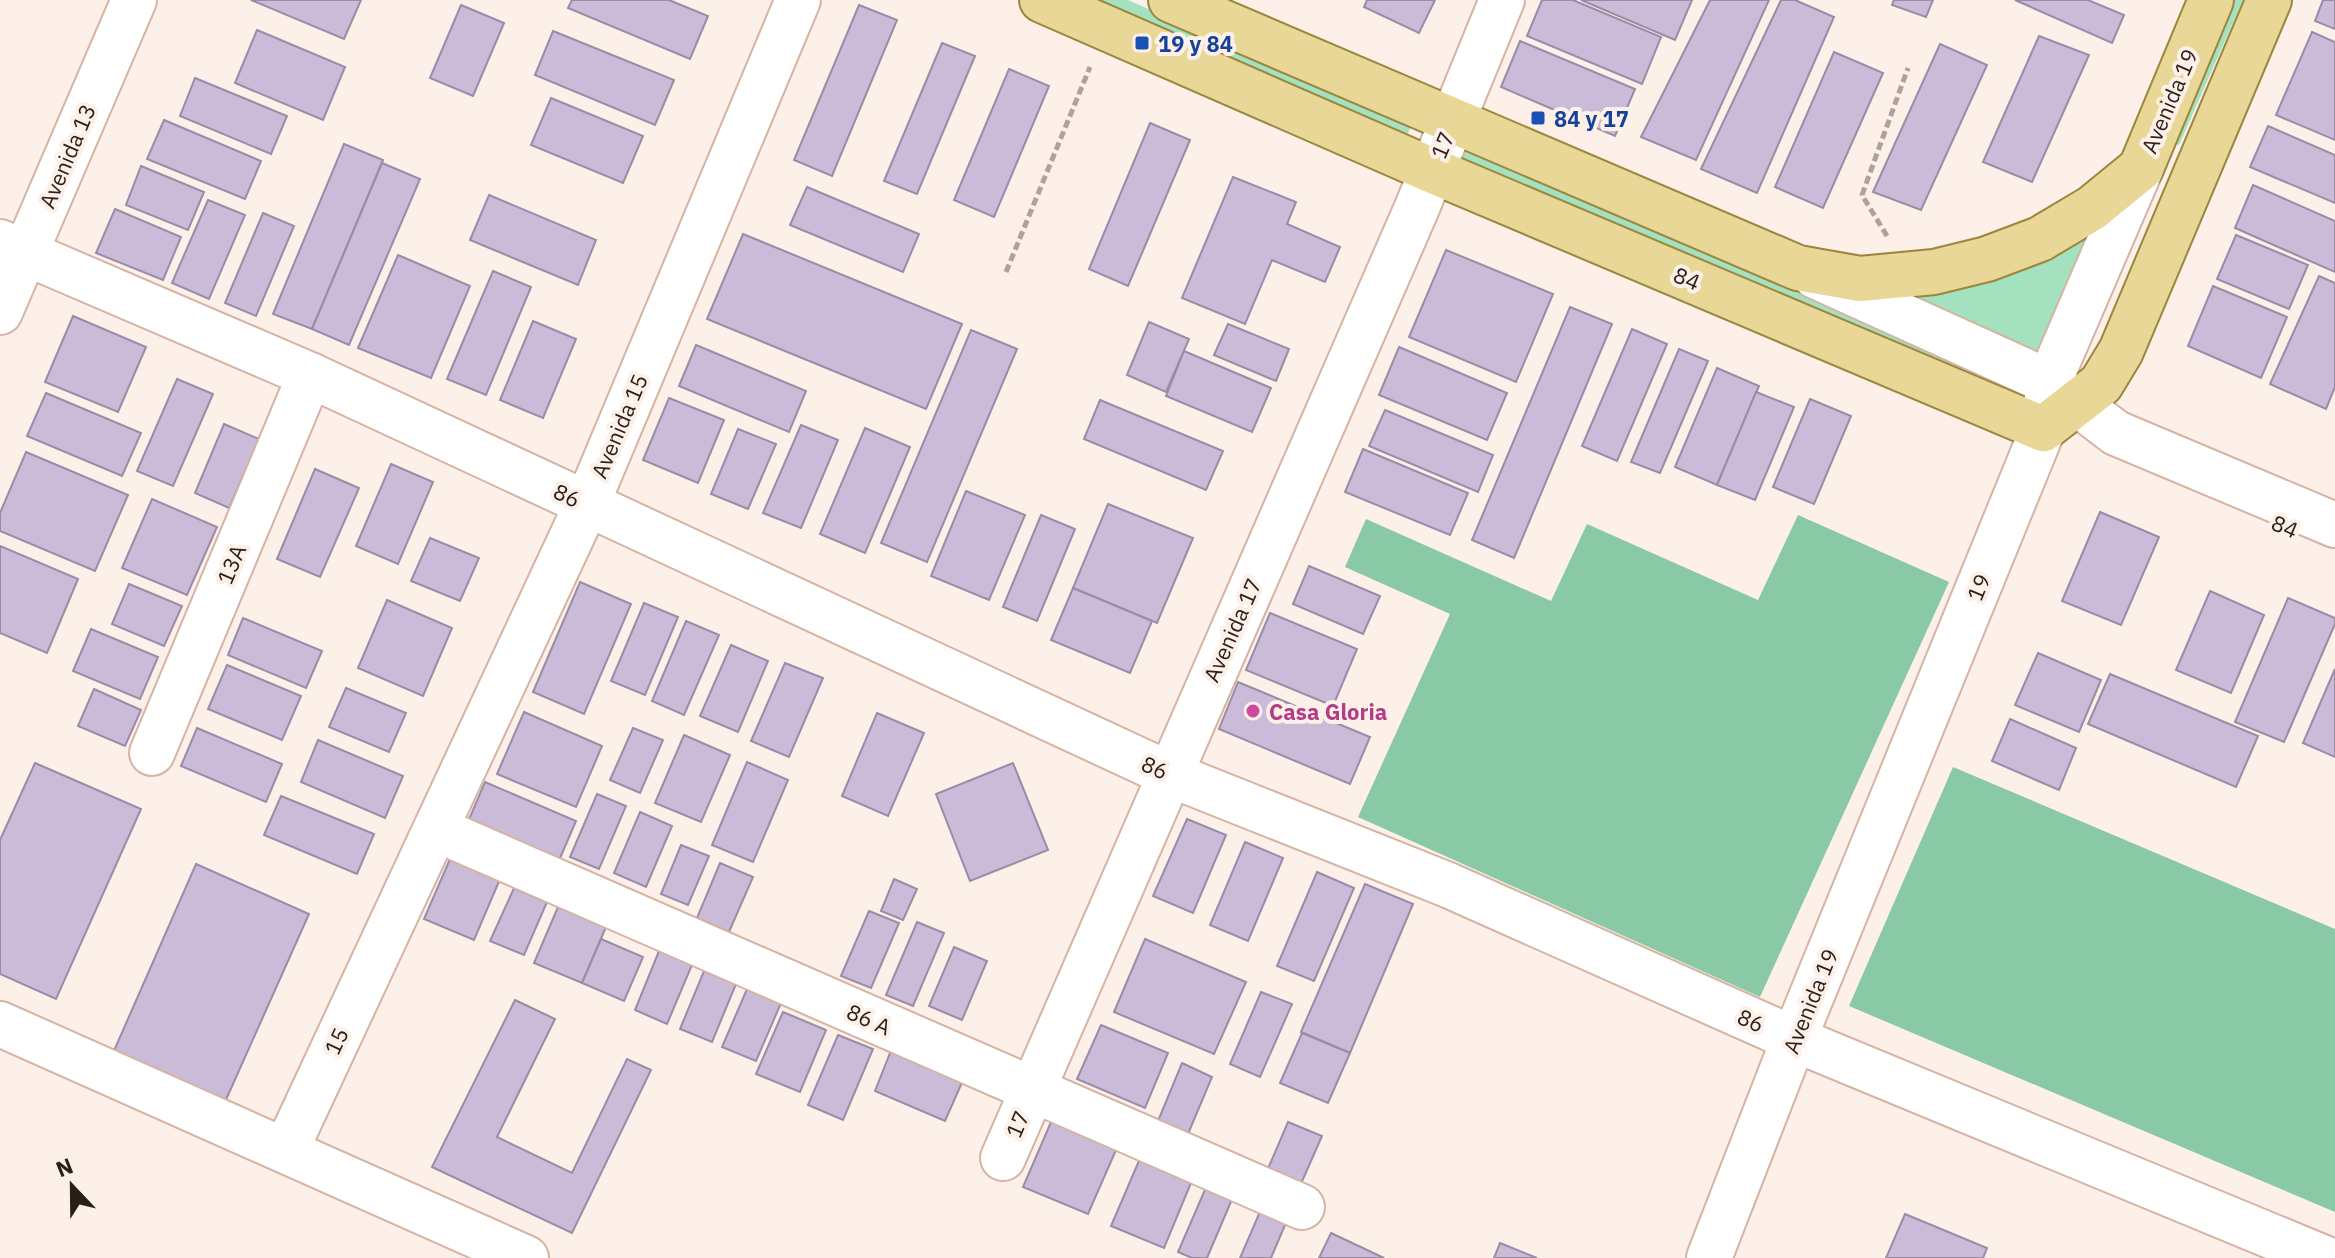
<svg xmlns="http://www.w3.org/2000/svg" width="2335" height="1258" viewBox="0 0 2335 1258" font-family="'IBM Plex Sans',sans-serif">
<style>
.green{fill:#a4e1be}
.forest{fill:#8ac9a5}
.building{fill:#cabbd8;stroke:#9a8ba7;stroke-width:2}
.lines{fill:none;stroke-linecap:round;stroke-linejoin:round}
.minor-casing{stroke:#d4b4a3;stroke-width:48}
.major-casing{stroke:#9c853d;stroke-width:48}
.path{stroke:#afa29b;stroke-width:5;stroke-dasharray:8 4;stroke-linecap:butt}
.minor{stroke:#fff;stroke-width:44}
.major{stroke:#e8d797;stroke-width:44}
.transit-dot{fill:#1a4fb4;stroke:#fdf0e8;stroke-width:3}
.hotel-dot{fill:#d1479c;stroke:#fdf0e8;stroke-width:3}
.labels{text-anchor:middle;dominant-baseline:central;stroke-width:8;stroke-linejoin:round;paint-order:stroke}
.transit-label{font-size:22px;font-weight:bold;fill:#164399;stroke:#fdf0e8;text-anchor:start}
.street-label{font-size:22px;fill:#2a1e18;stroke:#fdf0e8}
.hotel-label{font-size:22px;font-weight:bold;fill:#b23c85;stroke:#fdf0e8;text-anchor:start}
</style>
<rect width="100%" height="100%" fill="#fdf0e8"/>
<!-- green -->
<g class="green">
<polygon points="1095,0 1128,0 1412,125 1407,135"/>
<polygon points="2233,0 2243,0 2179,145 2170,143"/>
<polygon points="1440,138 1794,289 1840,304 1977,366 1975,380 1436,147"/>
<polygon points="2141,168 2049,382 1860,279 1934,272"/>
</g>
<!-- forest -->
<g class="forest">
<polygon points="1798,515 1949,582 1760,997 1358,817 1450,614 1345,567 1366,519 1551,601 1587,524 1758,600"/>
<polygon points="1953,767 2335,929 2335,1212 1849,1006"/>
</g>
<!-- building -->
<g class="building">
<polygon points="251,0 361,0 344,39"/>
<polygon points="572,0 669,0 708,16 690,59 568,8"/>
<polygon points="1367,0 1435,0 1419,33 1364,7"/>
<polygon points="1542,0 1573,0 1661,37 1642,84 1527,36"/>
<polygon points="1581,0 1692,0 1675,40"/>
<polygon points="1710,0 1769,0 1696,160 1641,137"/>
<polygon points="1781,0 1795,0 1834,17 1757,193 1701,169"/>
<polygon points="1894,0 1933,0 1926,17 1892,5"/>
<polygon points="2015,0 2088,0 2124,15 2112,43"/>
<polygon points="2323,0 2335,0 2335,29 2315,21"/>
<polygon points="461,5 504,23 473,96 430,78"/>
<polygon points="859,5 897,20 832,176 794,160"/>
<polygon points="257,30 345,67 323,120 235,83"/>
<polygon points="553,31 674,80 655,125 535,75"/>
<polygon points="2312,32 2335,42 2335,140 2276,115"/>
<polygon points="2039,36 2089,55 2032,182 1983,162"/>
<polygon points="1520,41 1635,89 1615,136 1501,87"/>
<polygon points="942,43 975,56 917,194 884,181"/>
<polygon points="1940,44 1987,65 1921,210 1873,192"/>
<polygon points="1834,52 1883,73 1823,208 1775,187"/>
<polygon points="1009,69 1049,86 994,217 954,200"/>
<polygon points="195,78 287,116 271,154 180,116"/>
<polygon points="551,98 643,136 623,183 531,145"/>
<polygon points="164,120 261,161 245,199 147,159"/>
<polygon points="1150,123 1190,140 1128,286 1089,269"/>
<polygon points="2268,126 2335,155 2335,203 2250,167"/>
<polygon points="344,144 383,160 312,329 273,314"/>
<polygon points="382,163 420,179 349,345 312,329"/>
<polygon points="141,166 204,192 188,230 126,205"/>
<polygon points="1233,177 1296,202 1287,224 1340,247 1325,282 1272,260 1245,324 1182,298"/>
<polygon points="2253,185 2335,221 2335,272 2235,228"/>
<polygon points="807,187 919,234 903,272 790,225"/>
<polygon points="489,195 596,240 578,285 470,240"/>
<polygon points="208,200 245,215 209,299 172,283"/>
<polygon points="115,209 181,237 163,280 96,253"/>
<polygon points="263,213 294,226 256,316 225,303"/>
<polygon points="743,234 962,324 926,409 707,319"/>
<polygon points="2236,235 2308,265 2289,309 2217,279"/>
<polygon points="1446,250 1553,294 1516,382 1409,337"/>
<polygon points="398,255 470,286 431,378 358,348"/>
<polygon points="493,271 531,287 486,395 447,379"/>
<polygon points="2319,276 2335,283 2335,387 2326,409 2270,384"/>
<polygon points="2213,286 2287,317 2261,378 2188,346"/>
<polygon points="1570,307 1612,324 1514,558 1472,540"/>
<polygon points="73,316 146,347 118,412 45,382"/>
<polygon points="533,321 576,339 543,418 500,400"/>
<polygon points="1149,322 1189,339 1166,392 1127,375"/>
<polygon points="1228,324 1289,349 1276,381 1214,355"/>
<polygon points="1632,329 1667,344 1617,461 1582,446"/>
<polygon points="971,330 1017,349 927,562 881,543"/>
<polygon points="696,345 806,391 789,432 679,386"/>
<polygon points="1399,347 1507,393 1487,440 1379,395"/>
<polygon points="1679,349 1708,361 1660,473 1631,462"/>
<polygon points="1184,351 1271,388 1252,432 1166,396"/>
<polygon points="1717,368 1759,386 1717,485 1675,467"/>
<polygon points="177,379 213,394 173,486 137,471"/>
<polygon points="1756,392 1794,407 1755,500 1717,485"/>
<polygon points="46,393 141,433 122,476 27,436"/>
<polygon points="669,398 724,420 698,483 643,460"/>
<polygon points="1810,399 1851,416 1814,504 1773,487"/>
<polygon points="1100,400 1223,451 1206,490 1084,439"/>
<polygon points="1385,410 1493,455 1478,492 1369,446"/>
<polygon points="224,424 259,439 229,508 195,493"/>
<polygon points="801,425 838,440 801,528 763,513"/>
<polygon points="865,428 910,447 865,553 820,534"/>
<polygon points="738,429 776,444 748,509 711,494"/>
<polygon points="1363,449 1468,493 1450,535 1345,492"/>
<polygon points="26,452 128,495 95,571 0,531 0,513"/>
<polygon points="391,464 433,482 398,564 356,546"/>
<polygon points="315,469 359,488 320,577 277,559"/>
<polygon points="966,491 1025,515 989,600 931,576"/>
<polygon points="152,499 217,527 187,595 122,568"/>
<polygon points="1108,504 1193,538 1157,623 1073,588"/>
<polygon points="2100,512 2159,537 2121,625 2062,601"/>
<polygon points="1041,515 1075,529 1037,621 1003,607"/>
<polygon points="430,538 479,558 460,601 411,581"/>
<polygon points="0,546 78,579 47,653 0,633"/>
<polygon points="1309,566 1380,596 1363,634 1293,604"/>
<polygon points="580,582 631,604 584,714 533,692"/>
<polygon points="129,584 182,606 164,646 112,624"/>
<polygon points="1073,588 1152,621 1130,673 1051,640"/>
<polygon points="2210,591 2264,615 2231,693 2176,670"/>
<polygon points="2288,598 2335,618 2335,624 2284,742 2235,722"/>
<polygon points="387,600 452,628 423,696 358,668"/>
<polygon points="644,603 678,617 645,695 611,681"/>
<polygon points="1270,613 1357,649 1333,706 1246,670"/>
<polygon points="243,618 322,651 306,688 228,655"/>
<polygon points="686,621 719,635 684,715 652,701"/>
<polygon points="91,629 158,657 140,699 73,671"/>
<polygon points="731,645 768,661 738,732 700,716"/>
<polygon points="2038,653 2101,680 2079,732 2015,705"/>
<polygon points="785,663 823,678 789,757 751,741"/>
<polygon points="227,665 301,696 282,740 208,709"/>
<polygon points="2335,669 2335,757 2303,743"/>
<polygon points="2110,674 2258,736 2236,787 2088,724"/>
<polygon points="1238,682 1370,737 1350,784 1219,729"/>
<polygon points="346,688 406,713 389,752 329,727"/>
<polygon points="94,689 141,710 125,746 78,726"/>
<polygon points="524,712 602,746 576,807 497,774"/>
<polygon points="877,713 924,733 888,816 842,796"/>
<polygon points="2010,719 2076,748 2059,790 1992,761"/>
<polygon points="197,728 282,764 266,802 181,766"/>
<polygon points="633,728 663,740 640,793 610,780"/>
<polygon points="684,735 730,755 701,822 655,803"/>
<polygon points="318,740 403,776 385,818 301,782"/>
<polygon points="747,762 788,780 753,862 712,845"/>
<polygon points="35,763 141,809 56,999 0,974 0,840"/>
<polygon points="1013,763 1048,850 970,881 936,794"/>
<polygon points="485,782 576,821 558,863 467,824"/>
<polygon points="597,794 626,806 599,869 570,857"/>
<polygon points="281,796 374,834 357,874 264,835"/>
<polygon points="640,812 672,826 646,887 614,873"/>
<polygon points="1187,819 1226,835 1193,913 1153,896"/>
<polygon points="1245,842 1283,858 1248,941 1210,925"/>
<polygon points="681,845 709,856 688,905 661,894"/>
<polygon points="453,852 503,872 474,940 424,919"/>
<polygon points="720,863 753,877 729,932 697,918"/>
<polygon points="196,864 309,914 225,1102 113,1053"/>
<polygon points="1317,872 1354,888 1314,981 1277,966"/>
<polygon points="894,879 917,889 903,920 881,911"/>
<polygon points="1365,884 1413,904 1350,1053 1301,1032"/>
<polygon points="514,888 547,902 524,955 490,941"/>
<polygon points="558,907 606,927 582,983 534,963"/>
<polygon points="869,911 899,923 871,988 841,976"/>
<polygon points="917,922 944,933 913,1006 886,995"/>
<polygon points="601,939 643,957 624,1001 582,983"/>
<polygon points="1145,939 1246,982 1214,1054 1114,1012"/>
<polygon points="661,946 694,960 667,1024 635,1010"/>
<polygon points="954,947 987,961 962,1020 929,1006"/>
<polygon points="704,971 736,984 712,1042 680,1029"/>
<polygon points="747,989 781,1003 756,1061 722,1047"/>
<polygon points="1261,992 1292,1004 1260,1077 1230,1064"/>
<polygon points="515,1000 555,1019 497,1137 572,1173 627,1059 651,1070 572,1233 432,1167"/>
<polygon points="783,1012 826,1030 800,1092 756,1074"/>
<polygon points="1101,1025 1168,1053 1145,1108 1077,1079"/>
<polygon points="1302,1033 1350,1053 1328,1103 1280,1083"/>
<polygon points="838,1035 873,1049 843,1120 808,1105"/>
<polygon points="892,1048 964,1078 945,1121 875,1091"/>
<polygon points="1182,1063 1212,1077 1188,1134 1158,1121"/>
<polygon points="1051,1122 1116,1150 1088,1214 1023,1187"/>
<polygon points="1288,1122 1322,1136 1300,1186 1267,1171"/>
<polygon points="1141,1156 1193,1178 1164,1248 1111,1226"/>
<polygon points="1207,1185 1233,1197 1207,1258 1192,1258 1178,1252"/>
<polygon points="1262,1207 1288,1218 1271,1258 1240,1258"/>
<polygon points="1905,1214 1987,1248 1983,1258 1886,1258"/>
<polygon points="1331,1233 1384,1258 1319,1258"/>
<polygon points="1500,1243 1537,1258 1494,1258"/>
</g>
<g class="lines">
<defs>
<g id="minor">
<polyline points="0,242 310,375 1169,774 1448,885 1794,1039 2324,1258"/>
<polyline points="1815,276 2049,382 2116,433 2335,525"/>
<polyline points="0,312 134,0"/>
<polyline points="152,753 310,375"/>
<polyline points="436,829 1302,1207"/>
<polyline points="0,1024 526,1258"/>
<polyline points="286,1150 587,504 798,0"/>
<polyline points="1003,1158 1416,210 1502,0"/>
<polyline points="1709,1258 1794,1039 2043,429 2049,382 2141,168"/>
</g>
<g id="major">
<polyline points="1042,0 1431,170 2043,429 2101,384 2121,351 2269,0"/>
<polyline points="1171,0 1798,268 1860,279 1934,272 1987,259 2040,239 2092,208 2141,168 2211,0"/>
</g>
</defs>
<!-- minor casing -->
<use href="#minor" class="minor-casing"/>
<!-- major casing -->
<use href="#major" class="major-casing"/>
<!-- path -->
<g class="path">
<polyline points="1887,236 1862,195 1908,68"/>
<polyline points="1006,272 1090,67"/>
</g>
<!-- minor -->
<use href="#minor" class="minor"/>
<!-- major -->
<use href="#major" class="major"/>
</g>
<!-- markers -->
<g class="transit-dot">
<rect x="1134" y="35" width="16" height="16" rx="4"/>
<rect x="1530" y="110" width="16" height="16" rx="4"/>
</g>
<circle class="hotel-dot" cx="1253" cy="711" r="8"/>
<g class="labels">
<!-- transit labels -->
<g class="transit-label">
<text x="1158" y="43">19 y 84</text>
<text x="1554" y="118">84 y 17</text>
</g>
<!-- street labels -->
<g class="street-label">
<text transform="translate(2169 101) rotate(-67)">Avenida 19</text>
<text transform="translate(1442 145) rotate(-67)">17</text>
<text transform="translate(67 156) rotate(-67)">Avenida 13</text>
<text transform="translate(1687 278) rotate(23)">84</text>
<text transform="translate(619 426) rotate(-67)">Avenida 15</text>
<text transform="translate(567 495) rotate(25)">86</text>
<text transform="translate(2285 526) rotate(23)">84</text>
<text transform="translate(231 564) rotate(-67)">13A</text>
<text transform="translate(1978 587) rotate(-68)">19</text>
<text transform="translate(1232 630) rotate(-66)">Avenida 17</text>
<text transform="translate(1155 767) rotate(24)">86</text>
<text transform="translate(1810 1001) rotate(-68)">Avenida 19</text>
<text transform="translate(869 1019) rotate(24)">86 A</text>
<text transform="translate(1751 1020) rotate(24)">86</text>
<text transform="translate(336 1041) rotate(-65)">15</text>
<text transform="translate(1017 1124) rotate(-67)">17</text>
</g>
<!-- hotel labels -->
<g class="hotel-label">
<text x="1269" y="711">Casa Gloria</text>
</g>
</g>
<!-- north arrow -->
<g transform="translate(72 1186) rotate(338)" stroke="#fdf0e8" stroke-width="6" paint-order="stroke">
<path d="M0-6L14 30L0 20L-14 30Z" fill="#2a1e18"/>
<text y="-12" font-size="22" font-weight="bold" text-anchor="middle" fill="#2a1e18">N</text>
</g>
</svg>
